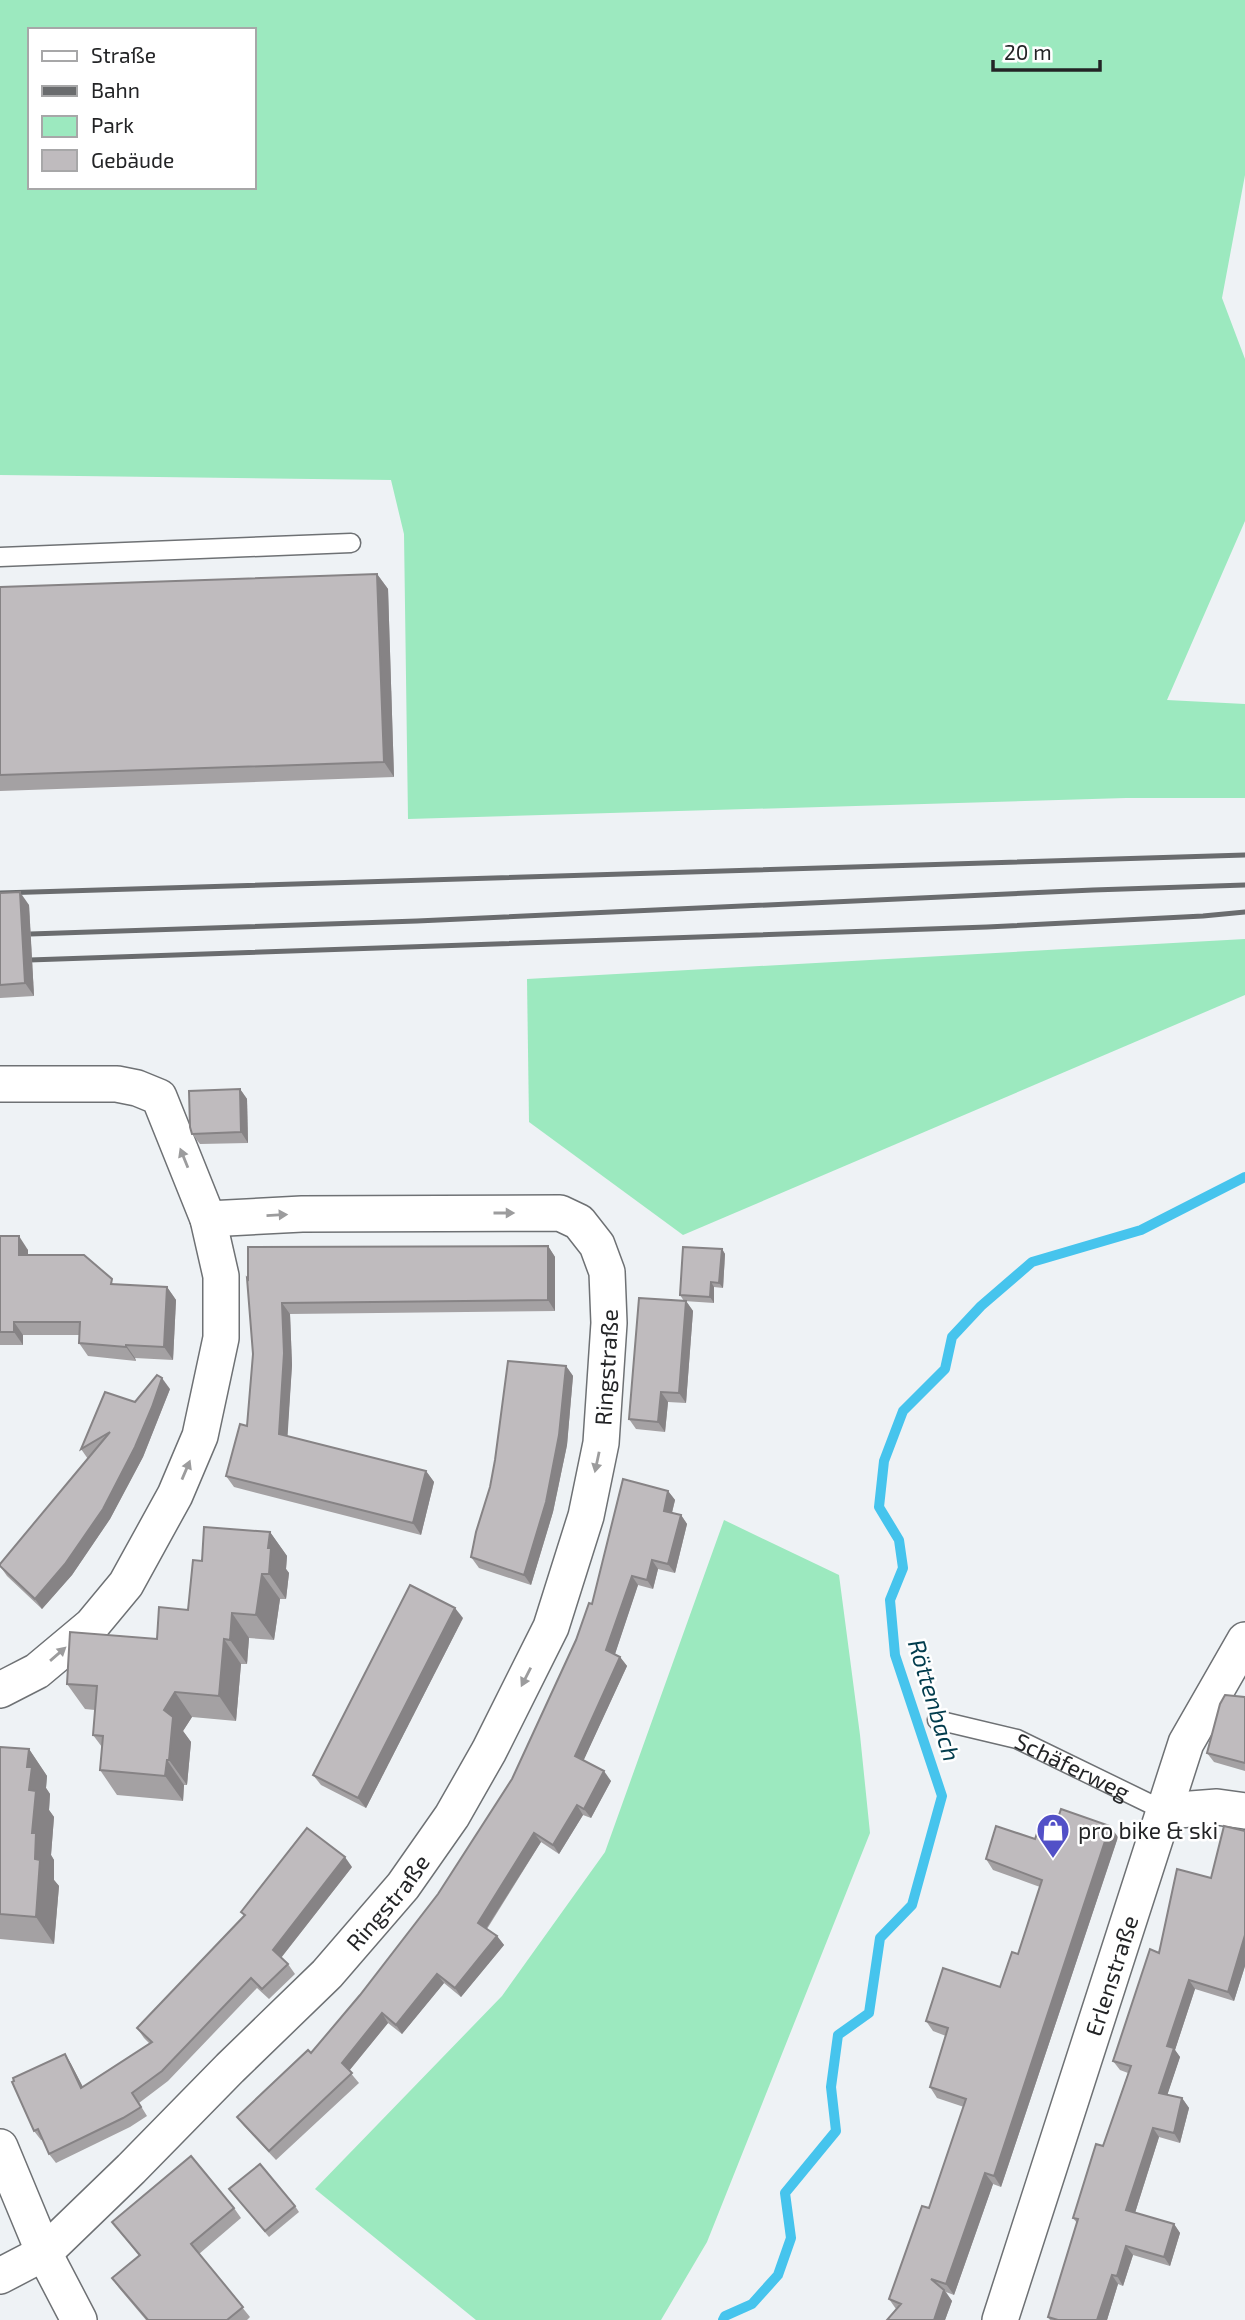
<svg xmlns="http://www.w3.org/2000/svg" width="1245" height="2320" viewBox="0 0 1245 2320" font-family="'Exo 2',sans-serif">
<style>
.green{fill:#9ce9bf;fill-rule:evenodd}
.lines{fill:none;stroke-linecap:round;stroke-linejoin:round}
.stream{stroke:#46c4ed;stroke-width:10}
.lane-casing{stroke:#6e7174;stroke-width:21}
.street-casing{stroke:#6e7174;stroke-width:38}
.lane{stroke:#fff;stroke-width:18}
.street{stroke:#fff;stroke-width:35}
.rail{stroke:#6a6c6e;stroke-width:5}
.wall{fill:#a4a1a3}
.shaded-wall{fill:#868385}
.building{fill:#bfbbbe;stroke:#868385;stroke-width:2}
.oneway{fill:#9c9c9d}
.labels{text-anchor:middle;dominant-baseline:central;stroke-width:5;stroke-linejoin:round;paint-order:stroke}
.street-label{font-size:23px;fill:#232426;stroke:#fff}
.poi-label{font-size:23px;fill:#232426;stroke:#fff;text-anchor:start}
.water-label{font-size:24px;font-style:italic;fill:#023c4d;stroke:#fff}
</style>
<rect width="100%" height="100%" fill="#eef2f5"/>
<!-- green -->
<g class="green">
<path d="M0,0H1245V175L1222,298L1245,359V521L1167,700L1245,704V798H1126L408,819L404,534L391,480L0,475ZM30,30H254V187H30Z"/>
<polygon points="1245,939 1245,995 683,1235 529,1122 527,979"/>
<polygon points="724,1520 839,1575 860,1735 870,1833 707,2242 661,2320 476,2320 315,2189 502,1996 605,1852"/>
</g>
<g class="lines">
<!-- stream -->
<polyline class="stream" points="723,2320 725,2316 752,2304 778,2275 791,2238 785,2193 836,2131 831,2087 838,2035 869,2013 880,1938 912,1905 942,1796 895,1655 890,1600 903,1568 899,1540 879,1507 884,1461 903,1411 945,1369 952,1337 981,1306 1032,1262 1141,1230 1245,1177"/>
<defs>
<g id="lane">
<polyline points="0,557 351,543"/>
<path id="s1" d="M937,1720L1017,1739L1165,1811"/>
</g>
<g id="street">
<polyline points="0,1084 117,1084 137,1088 159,1097 208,1219 221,1276 221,1338 200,1436 175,1495 126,1584 92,1625 37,1671 0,1690"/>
<polyline points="1165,1811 1217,1807 1245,1811"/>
<polyline points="0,2147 44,2253 79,2320"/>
<path id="s2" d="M0,2276L44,2253L131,2169L230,2068L327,1974L403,1886L452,1816L489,1751L551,1627L586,1516L601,1443L609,1323L607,1272L597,1245L579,1222L560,1213L302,1214L208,1219"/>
<path id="s3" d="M1000,2320L1186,1743L1245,1640"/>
</g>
</defs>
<!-- lane casing -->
<use href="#lane" class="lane-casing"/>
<!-- street casing -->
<use href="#street" class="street-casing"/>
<!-- lane -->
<use href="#lane" class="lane"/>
<!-- street -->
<use href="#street" class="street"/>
<!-- rail -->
<g class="rail">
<polyline points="0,893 1245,855"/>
<polyline points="0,935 417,921 1093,890 1245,885"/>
<polyline points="0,961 987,927 1203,916 1245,912"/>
</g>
</g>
<!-- wall -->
<g class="wall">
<polygon points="377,574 388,589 394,777 0,791 0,587"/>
<polygon points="0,893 29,905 34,996 0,998"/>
<polygon points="240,1089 247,1099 248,1143 200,1144 192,1134"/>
<polygon points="0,1236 28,1250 28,1255 115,1284 167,1287 176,1300 173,1360 135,1358 136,1361 88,1356 79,1343 79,1335 23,1335 23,1345 0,1345"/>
<polygon points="548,1246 555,1257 555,1311 290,1314 292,1365 287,1436 426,1471 434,1482 421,1535 234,1487 226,1476 247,1426 253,1354 247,1278"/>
<polygon points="722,1249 725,1254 723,1288 714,1287 714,1303 684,1301 680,1295"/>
<polygon points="686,1301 693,1311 686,1403 668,1402 665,1432 636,1429 629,1419"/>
<polygon points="566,1366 573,1376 567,1445 553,1512 531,1585 479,1568 471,1557"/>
<polygon points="170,1389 143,1457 110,1519 72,1575 42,1609 7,1576 0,1566 88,1459 81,1449"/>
<polygon points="668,1491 675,1500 672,1513 681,1515 687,1524 675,1573 658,1569 653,1589 638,1585 615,1654 620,1657 627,1666 583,1761 611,1781 591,1818 583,1815 559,1854 541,1842 487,1929 497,1936 504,1945 461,1997 444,1983 402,2034 388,2023 349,2071 359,2083 276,2160 244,2126 237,2117 311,2053 360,1995 438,1894 512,1779 592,1604"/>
<polygon points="270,1532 287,1556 286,1569 289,1573 286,1599 280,1599 274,1640 249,1638 247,1664 241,1664 236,1721 192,1717 183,1731 191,1742 187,1785 184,1785 183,1801 117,1795 100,1770 102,1747 93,1735 95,1710 85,1709 67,1684 157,1639"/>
<polygon points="463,1618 366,1808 321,1785 313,1775"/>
<polygon points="1245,1697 1245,1771 1214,1762 1207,1753"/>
<polygon points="0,1747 29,1749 47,1776 46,1788 50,1794 49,1810 54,1817 51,1855 54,1860 54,1880 59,1886 54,1944 0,1939"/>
<polygon points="1055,1827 1118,1837 1001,2187 993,2184 954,2295 946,2292 952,2301 945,2320 887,2320 896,2309 889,2299 929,2208 964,2107 937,2098 930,2087 946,2036 933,2031 926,2021 1000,1987 1018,1954 1040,1887 993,1870 986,1859 1035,1839"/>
<polygon points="1245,1831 1245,1966 1234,2001 1195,1989 1175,2050 1180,2057 1167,2095 1182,2098 1189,2108 1180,2143 1159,2137 1135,2213 1174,2224 1180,2233 1170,2266 1133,2255 1123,2286 1118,2284 1107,2320 1050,2320 1048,2317 1077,2223 1073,2218 1103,2146 1128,2073 1120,2070 1113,2061 1159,1953"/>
<polygon points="352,1867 281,1958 288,1964 295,1974 269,1999 257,1988 168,2081 139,2103 147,2116 130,2127 56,2163 49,2154 43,2140 41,2140 34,2131 65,2054 71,2064 83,2087 150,2044 144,2038 137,2028 244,1916 241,1912"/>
<polygon points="229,2189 295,2206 299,2212 269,2237"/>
<polygon points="234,2208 241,2218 199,2254 250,2317 247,2320 146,2320 119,2288 112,2278 139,2256 112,2222"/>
</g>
<!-- shaded-wall -->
<g class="shaded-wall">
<polygon points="377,574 388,589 394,777 384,762"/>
<polygon points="20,892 29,905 34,996 25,983"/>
<polygon points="240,1089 247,1099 248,1143 241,1132"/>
<polygon points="19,1236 28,1250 28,1268 19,1255"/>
<polygon points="548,1246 555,1257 555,1311 548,1300"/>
<polygon points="722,1249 725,1254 723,1288 719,1283"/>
<polygon points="711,1282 714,1287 714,1303 710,1297"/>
<polygon points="167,1287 176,1300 173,1360 164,1347"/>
<polygon points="686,1301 693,1311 686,1403 679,1393"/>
<polygon points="282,1303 290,1314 292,1365 287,1445 279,1434"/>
<polygon points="14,1322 23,1335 23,1345 14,1332"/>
<polygon points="126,1345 135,1358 136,1361 126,1347"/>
<polygon points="566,1366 573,1376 567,1445 553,1512 531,1585 524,1575"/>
<polygon points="162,1378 170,1389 143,1457 110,1519 72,1575 42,1609 35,1599"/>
<polygon points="661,1392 668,1402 665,1432 658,1422"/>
<polygon points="426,1471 434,1482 421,1535 413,1523"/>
<polygon points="668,1491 675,1500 670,1520 664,1511"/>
<polygon points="681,1515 687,1524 675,1573 668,1564"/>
<polygon points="270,1532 287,1556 286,1569 289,1573 286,1599 269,1574 268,1548"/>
<polygon points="652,1560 658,1569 653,1589 647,1580"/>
<polygon points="262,1574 280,1599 274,1640 256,1615"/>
<polygon points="632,1576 638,1585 613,1660 606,1650"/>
<polygon points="455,1608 463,1618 366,1808 358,1798"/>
<polygon points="232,1613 249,1638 247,1664 230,1640"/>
<polygon points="224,1639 241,1664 236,1721 219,1696"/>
<polygon points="620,1657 627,1666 581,1766 575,1756"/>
<polygon points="175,1692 192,1717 183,1731 191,1742 187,1785 169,1760 164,1710"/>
<polygon points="29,1749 47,1776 46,1788 50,1794 49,1810 54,1817 51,1855 54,1860 54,1880 59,1886 54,1944 36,1917 32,1833 27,1767"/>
<polygon points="167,1760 184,1785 183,1801 165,1776"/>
<polygon points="604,1771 611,1781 591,1818 584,1809"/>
<polygon points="577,1805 583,1815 559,1854 553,1845"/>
<polygon points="1110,1826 1118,1837 1001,2187 994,2176"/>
<polygon points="534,1833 541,1842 484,1932 478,1923"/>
<polygon points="345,1857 352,1867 280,1959 273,1950"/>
<polygon points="1245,1935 1245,1966 1234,2001 1228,1992"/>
<polygon points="497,1936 504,1945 461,1997 455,1988"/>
<polygon points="437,1974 444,1983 402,2034 396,2025"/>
<polygon points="1189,1980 1195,1989 1175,2050 1180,2057 1165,2102 1159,2093 1167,2046"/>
<polygon points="382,2013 388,2023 348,2072 342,2063"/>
<polygon points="65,2054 71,2064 88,2097 81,2088"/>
<polygon points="1182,2098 1189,2108 1180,2143 1174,2133"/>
<polygon points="1153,2128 1159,2137 1133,2219 1126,2210"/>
<polygon points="985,2173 993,2184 954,2295 946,2284"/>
<polygon points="1174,2224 1180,2233 1170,2266 1164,2257"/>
<polygon points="1126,2246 1133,2255 1123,2286 1117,2276"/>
<polygon points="1112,2275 1118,2284 1107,2320 1097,2320"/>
<polygon points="944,2290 952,2301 945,2320 934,2320"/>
</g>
<!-- building -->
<g class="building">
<polygon points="377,574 384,762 0,775 0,587"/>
<polygon points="20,892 25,983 0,985 0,893"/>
<polygon points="240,1089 241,1132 192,1134 190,1127 189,1091"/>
<polygon points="0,1236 19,1236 19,1255 84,1255 112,1279 111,1284 167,1287 164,1347 126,1345 126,1347 79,1343 80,1322 14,1322 14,1332 0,1332"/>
<polygon points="548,1246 548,1300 282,1303 284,1353 279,1434 426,1471 413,1523 226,1476 240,1424 247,1426 253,1354 247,1278 248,1279 248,1247"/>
<polygon points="683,1247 722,1249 719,1283 711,1282 710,1297 680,1295"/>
<polygon points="639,1298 686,1301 679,1393 661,1392 658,1422 629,1419"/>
<polygon points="508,1361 566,1366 559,1435 546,1502 524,1575 471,1557 476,1532 490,1487 495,1460"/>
<polygon points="157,1375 162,1378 152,1407 135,1447 103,1509 65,1564 35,1599 0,1566 0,1564 110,1432 81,1449 105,1392 135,1402"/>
<polygon points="623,1479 668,1491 664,1511 681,1515 668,1564 652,1560 647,1580 632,1576 606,1650 620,1657 575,1756 604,1771 584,1809 577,1805 553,1845 534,1833 478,1923 497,1936 455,1988 437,1974 396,2025 382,2013 342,2063 352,2073 269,2151 237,2117 308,2050 311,2053 360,1995 438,1894 512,1779 576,1640 589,1603 592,1604"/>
<polygon points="204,1527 270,1532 268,1548 271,1548 269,1574 262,1574 256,1615 232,1613 230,1640 224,1639 219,1696 175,1692 164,1710 173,1717 169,1760 167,1760 165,1776 100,1770 103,1736 93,1735 97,1686 67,1684 70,1632 157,1639 159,1607 188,1610 193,1560 202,1561"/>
<polygon points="410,1585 455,1608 358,1798 313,1775"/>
<polygon points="1225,1695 1245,1697 1245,1763 1207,1753 1220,1704"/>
<polygon points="0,1747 29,1749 27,1767 32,1767 29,1790 36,1791 32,1833 36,1833 35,1859 40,1860 36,1917 0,1914"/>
<polygon points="1061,1809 1110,1826 994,2176 985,2173 946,2284 931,2279 944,2290 934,2320 887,2320 901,2304 889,2299 922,2206 929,2208 966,2099 930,2087 948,2028 926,2021 943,1968 1000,1987 1012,1952 1018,1954 1042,1880 986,1859 996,1826 1035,1839 1041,1822 1055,1827"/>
<polygon points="1224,1826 1245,1831 1245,1935 1228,1992 1189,1980 1167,2046 1174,2048 1159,2093 1182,2098 1174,2133 1153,2128 1126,2210 1174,2224 1164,2257 1126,2246 1117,2276 1112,2275 1097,2320 1058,2320 1048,2317 1078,2219 1073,2218 1096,2144 1103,2146 1131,2066 1113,2061 1150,1949 1159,1953 1177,1869 1211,1878"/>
<polygon points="307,1828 345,1857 273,1950 288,1964 262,1989 251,1978 162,2071 132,2093 141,2107 123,2118 49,2154 38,2129 34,2131 12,2082 14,2081 13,2078 65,2054 81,2088 152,2042 137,2028 245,1915 241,1912"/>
<polygon points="191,2156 234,2208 191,2244 243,2307 227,2320 148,2320 112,2278 140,2255 112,2222"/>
<polygon points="260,2164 295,2206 265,2231 229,2189"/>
</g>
<!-- one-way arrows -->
<defs><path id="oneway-solid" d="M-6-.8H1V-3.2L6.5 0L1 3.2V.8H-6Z" transform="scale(1.75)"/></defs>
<g class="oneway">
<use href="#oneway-solid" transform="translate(184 1158) rotate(-112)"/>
<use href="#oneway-solid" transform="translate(504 1213)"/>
<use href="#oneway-solid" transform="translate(277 1215) rotate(-3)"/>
<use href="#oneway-solid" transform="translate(597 1462) rotate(102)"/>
<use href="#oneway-solid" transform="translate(186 1470) rotate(-67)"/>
<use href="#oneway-solid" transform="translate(58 1654) rotate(-41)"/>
<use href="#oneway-solid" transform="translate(526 1677) rotate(117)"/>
</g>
<!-- icons -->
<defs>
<symbol id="shop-pin" viewBox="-11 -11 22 30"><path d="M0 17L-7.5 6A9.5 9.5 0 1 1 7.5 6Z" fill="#5250c7" stroke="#fff"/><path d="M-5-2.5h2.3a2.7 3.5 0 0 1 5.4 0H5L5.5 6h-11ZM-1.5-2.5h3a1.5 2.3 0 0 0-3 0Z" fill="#fff"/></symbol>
</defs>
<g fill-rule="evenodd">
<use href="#shop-pin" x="1034" y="1811" width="38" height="52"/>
</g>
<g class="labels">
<!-- street labels -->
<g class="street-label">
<text stroke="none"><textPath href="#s2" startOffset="1129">Ringstraße</textPath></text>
<text stroke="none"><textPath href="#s1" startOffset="144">Schäferweg</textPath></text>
<text stroke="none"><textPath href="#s2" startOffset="541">Ringstraße</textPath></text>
<text stroke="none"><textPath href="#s3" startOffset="362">Erlenstraße</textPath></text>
</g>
<!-- poi labels -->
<g class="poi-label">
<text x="1078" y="1830">pro bike &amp; ski</text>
</g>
<!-- water labels -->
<g class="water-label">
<text transform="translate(935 1700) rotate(73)">Röttenbach</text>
</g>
</g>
<!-- legend -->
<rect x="28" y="28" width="228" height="161" fill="#ffffff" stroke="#a7a7a8" stroke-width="2"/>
<rect x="42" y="51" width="35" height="10" fill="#ffffff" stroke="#a7a7a8" stroke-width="2"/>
<text x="91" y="63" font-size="21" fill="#232426">Straße</text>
<rect x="42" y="86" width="35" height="10" fill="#6a6c6e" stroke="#a7a7a8" stroke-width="2"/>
<text x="91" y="98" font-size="21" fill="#232426">Bahn</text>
<rect x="42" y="116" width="35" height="21" fill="#9ce9bf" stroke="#a7a7a8" stroke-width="2"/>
<text x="91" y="133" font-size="21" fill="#232426">Park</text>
<rect x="42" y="150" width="35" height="21" fill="#bfbbbe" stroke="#a7a7a8" stroke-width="2"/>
<text x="91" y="168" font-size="21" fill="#232426">Gebäude</text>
<!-- scale -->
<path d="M993 60v10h107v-10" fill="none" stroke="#232426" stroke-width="3.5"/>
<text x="1004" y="60" font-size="21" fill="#232426" stroke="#ffffff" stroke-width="5" paint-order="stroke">20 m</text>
</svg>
